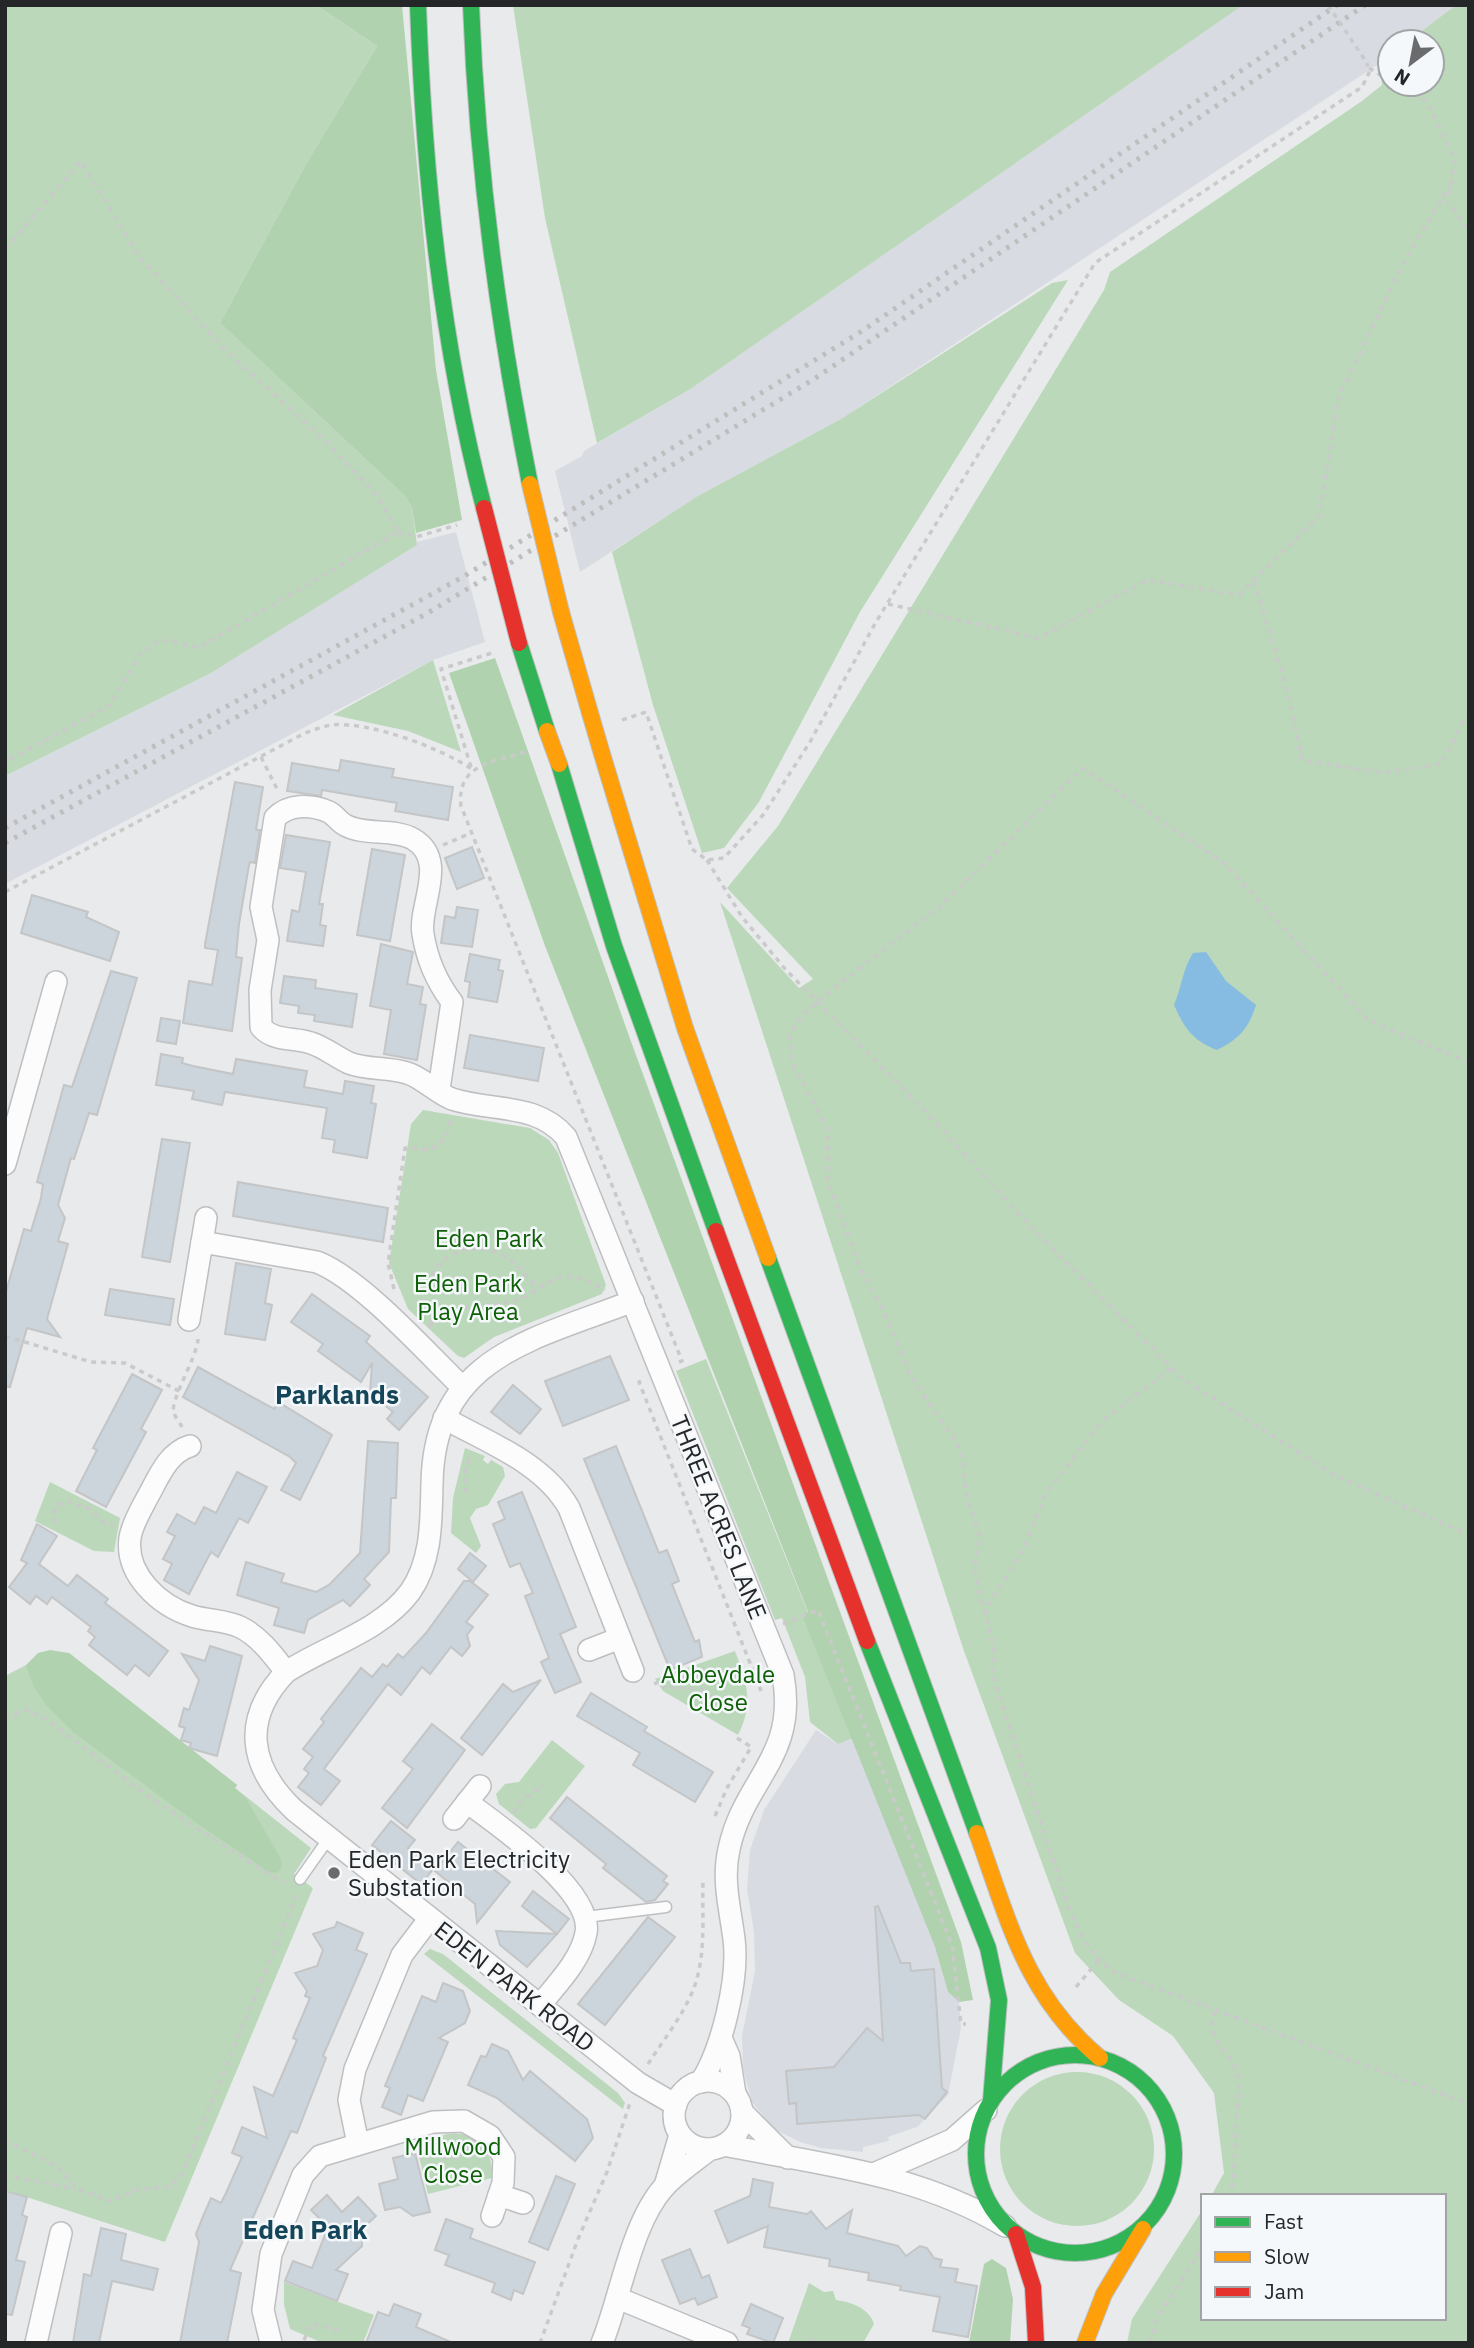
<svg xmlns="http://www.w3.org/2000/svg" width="1474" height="2348" viewBox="0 0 1474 2348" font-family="'IBM Plex Sans',sans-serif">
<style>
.built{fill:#d8dce2}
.green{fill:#bbd8ba}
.forest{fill:#b1d2af}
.water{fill:#87bce2}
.building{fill:#ccd5dc;stroke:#c3c5c6;stroke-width:2}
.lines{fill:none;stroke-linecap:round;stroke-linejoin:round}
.lane-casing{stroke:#bebfc1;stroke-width:13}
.street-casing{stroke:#bebfc1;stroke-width:24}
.fast-casing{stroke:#bebfc1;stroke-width:18}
.slow-casing{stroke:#bebfc1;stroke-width:18}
.jam-casing{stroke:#bebfc1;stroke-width:18}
.path{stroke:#cacacb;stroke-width:3.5;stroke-dasharray:5 5;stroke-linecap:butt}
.lane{stroke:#fcfcfc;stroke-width:10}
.street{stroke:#fcfcfc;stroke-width:21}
.fast{stroke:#30b455;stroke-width:16}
.slow{stroke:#ff9f0a;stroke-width:16}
.jam{stroke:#e5322d;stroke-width:16}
.rail{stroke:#bebebe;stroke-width:5;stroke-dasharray:3.5 7;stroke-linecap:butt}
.slow-bridge-casing{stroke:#bebfc1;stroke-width:18;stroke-linecap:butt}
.jam-bridge-casing{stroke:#bebfc1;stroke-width:18;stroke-linecap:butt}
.path-bridge{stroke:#cacacb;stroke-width:3.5;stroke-dasharray:5 5;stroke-linecap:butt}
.slow-bridge{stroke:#ff9f0a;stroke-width:16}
.jam-bridge{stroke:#e5322d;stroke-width:16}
.poi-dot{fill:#696b6c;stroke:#f5f8fb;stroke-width:2.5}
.labels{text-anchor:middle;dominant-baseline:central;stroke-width:5;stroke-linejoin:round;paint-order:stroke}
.park-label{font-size:24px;fill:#0e6006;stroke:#f5f8fb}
.street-label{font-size:24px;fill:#252627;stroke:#f5f8fb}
.poi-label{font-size:24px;fill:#252627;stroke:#f5f8fb;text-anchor:start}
.neighbourhood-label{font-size:26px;font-weight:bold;fill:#154558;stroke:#f5f8fb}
</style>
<rect width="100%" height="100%" fill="#e8eaec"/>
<!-- built -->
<g class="built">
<polygon points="1243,5 1456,5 1407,42 1390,42 1390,55 1380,63 841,419 696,497 580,572 555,471 582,456 584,451 692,388"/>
<polygon points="456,532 485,642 433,660 5,884 5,776 211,673 417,545 417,542"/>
<polygon points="816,1730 838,1744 853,1738 935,1947 948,1992 959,2002 961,2028 948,2095 917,2127 888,2137 889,2141 863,2147 863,2152 821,2148 800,2142 774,2129 752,2102 743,2069 742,2036 755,1971 754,1932 747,1889 750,1850 764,1810"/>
</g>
<!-- green -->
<g class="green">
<polygon points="5,5 316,5 377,46 306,164 220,323 406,497 412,508 417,545 211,673 5,776"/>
<polygon points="513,5 1243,5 692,388 597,443 545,218"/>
<polygon points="1456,5 1469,5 1469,2343 1127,2343 1132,2319 1203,2209 1203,2318 1444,2318 1444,2196 1211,2196 1224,2173 1214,2093 1173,2036 1119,2000 1075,1953 964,1651 720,902 799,988 813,979 727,888 778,826 1104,290 1110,272 1362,101 1382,85 1380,63 1390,55 1390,84 1432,84 1432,42 1407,42"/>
<polygon points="1068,280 860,612 759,802 724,848 702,853 653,705 612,552 696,497 841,419 1052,283"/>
<polygon points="433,660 461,752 408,731 333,715"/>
<polygon points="423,1110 530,1128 549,1140 558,1153 606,1285 602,1294 494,1337 464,1358 458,1356 408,1309 389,1263 411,1124"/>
<polygon points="706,1359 808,1613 803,1615 853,1738 838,1744 810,1722 805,1677 782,1618 775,1620 676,1371"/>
<polygon points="465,1448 485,1456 483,1460 488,1464 491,1460 503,1467 505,1476 488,1505 476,1509 470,1518 481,1546 476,1553 451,1533 453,1498"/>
<polygon points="50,1482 120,1518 114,1552 94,1551 35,1521"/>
<path d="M735,1651C747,1682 754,1703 738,1735L663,1691L655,1679Z"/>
<polygon points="69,1653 237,1785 235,1788 311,1848 294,1874 313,1888 165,2242 5,2190 5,1676 26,1665 28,1668"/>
<polygon points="552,1740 585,1766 536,1828 530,1829 499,1804 496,1794 505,1784 519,1782"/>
<polygon points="430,1949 443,1954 618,2093 625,2103 623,2109 424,1954"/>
<circle cx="1077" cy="2149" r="77"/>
<path d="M447,2134C475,2130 494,2149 492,2178L428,2194L416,2144Z"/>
<polygon points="284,2282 374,2315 363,2343 323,2343 290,2329 284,2304"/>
<path d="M809,2283L824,2292L833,2291L836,2300C851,2302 869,2308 874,2324L863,2343H788Z"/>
</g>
<!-- forest -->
<g class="forest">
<polygon points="316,5 402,5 436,370 462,520 416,533 412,508 406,497 220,323 306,164 377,46"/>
<polygon points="495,658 629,1036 961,1942 973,2000 959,2002 948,1992 935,1947 802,1615 808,1612 545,946 449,673"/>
<polygon points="50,1650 69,1653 237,1785 235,1788 246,1798 282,1861 281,1869 277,1873 269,1872 199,1825 73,1732 46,1705 33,1685 26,1665 38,1653"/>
<polygon points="992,2259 1006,2268 1013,2299 1010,2343 969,2343 984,2264"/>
</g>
<!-- water -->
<path class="water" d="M1206,952L1226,981L1256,1005C1249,1028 1238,1040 1217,1050C1192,1040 1185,1029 1174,1005C1182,986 1182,971 1193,953Z"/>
<!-- building -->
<g class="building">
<polygon points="341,760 394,769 392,777 453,787 448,820 395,811 397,803 322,790 321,796 287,791 292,763 339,771"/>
<polygon points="235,782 263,787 256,830 260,830 255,863 250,862 249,865 239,924 236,957 242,958 232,1031 183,1023 189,981 212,985 218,950 205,948 205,944"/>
<polygon points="286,835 330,842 319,904 323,904 320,925 326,926 323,946 287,941 292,910 299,912 306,872 280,868"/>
<polygon points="472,847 484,878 457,889 445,858"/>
<polygon points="372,849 405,855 390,941 357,935"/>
<polygon points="32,895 88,912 86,917 119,932 110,961 21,933"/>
<polygon points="457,907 478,910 472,947 441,943 445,916 455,918"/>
<polygon points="381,944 413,952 407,984 423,987 420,1004 426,1005 417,1060 384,1054 391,1010 370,1006"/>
<polygon points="470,954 500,960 498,970 503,971 497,1002 468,997 470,982 465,981"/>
<polygon points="111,971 137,978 97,1115 89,1113 74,1159 71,1158 58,1205 65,1218 58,1241 68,1244 47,1319 60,1337 27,1328 10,1387 5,1386 5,1295 24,1229 31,1231 41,1198 43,1184 37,1182 64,1085 72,1087"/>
<polygon points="284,976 316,980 315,988 357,994 352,1027 314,1021 315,1015 298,1013 299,1006 280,1003"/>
<polygon points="161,1018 180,1021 176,1044 157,1041"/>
<polygon points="470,1035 544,1048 538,1081 464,1068"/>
<polygon points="161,1054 183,1058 182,1063 193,1066 233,1074 236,1059 307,1071 304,1087 343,1094 345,1081 374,1086 371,1103 376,1104 367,1158 333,1152 335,1140 322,1138 327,1108 225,1092 222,1105 192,1099 194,1091 156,1085"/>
<polygon points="162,1139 190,1143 170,1262 142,1257"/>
<polygon points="238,1182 388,1208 383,1242 233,1216"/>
<polygon points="236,1263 271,1269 265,1303 272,1305 265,1340 225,1334"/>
<polygon points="110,1289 174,1299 170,1325 105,1315"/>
<polygon points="312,1294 370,1336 366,1342 428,1397 399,1430 387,1419 393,1412 370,1393 372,1363 361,1382 318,1351 323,1344 291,1322"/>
<polygon points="610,1356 629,1400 563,1426 545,1381"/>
<polygon points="198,1367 274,1409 278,1402 332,1435 300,1500 281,1490 296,1463 290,1457 183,1397"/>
<polygon points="132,1374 162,1390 141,1429 146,1432 106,1507 76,1491 97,1450 93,1448"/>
<polygon points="513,1385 541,1409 520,1434 491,1412"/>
<polygon points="368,1441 398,1443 396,1498 391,1498 389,1552 364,1579 370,1585 350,1606 343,1600 308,1620 304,1633 274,1625 279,1608 237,1595 246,1562 284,1574 281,1582 316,1592 329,1585 360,1553"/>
<polygon points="616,1446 659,1553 667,1550 679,1581 672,1584 695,1642 699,1640 702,1657 670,1670 584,1459"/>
<polygon points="237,1472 267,1487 248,1523 239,1518 218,1557 211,1552 189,1594 164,1580 172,1564 163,1559 175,1536 167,1532 177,1514 195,1524 204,1507 216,1513"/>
<polygon points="522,1492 576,1627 560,1634 581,1682 555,1693 541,1662 549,1658 525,1596 533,1593 520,1563 510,1567 493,1524 505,1519 498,1502"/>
<polygon points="37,1524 57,1536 39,1564 68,1586 77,1575 108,1599 105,1603 168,1651 149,1676 135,1665 127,1675 89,1645 95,1637 88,1631 91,1627 52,1597 47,1604 36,1596 30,1604 9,1587 27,1563 21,1560"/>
<polygon points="470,1553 486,1566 473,1582 458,1569"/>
<polygon points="464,1581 470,1581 488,1595 466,1622 473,1627 467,1635 470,1646 462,1656 451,1647 430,1674 422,1667 401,1695 388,1684 324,1769 340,1781 321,1805 298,1787 309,1773 304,1769 313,1757 303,1749 324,1722 321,1719 361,1668 372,1677 383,1664 387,1667 398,1654 403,1658 426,1633"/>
<polygon points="210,1646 242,1656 217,1756 189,1748 191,1743 181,1740 185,1728 179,1726 184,1708 189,1710 199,1680 182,1654 205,1661"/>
<polygon points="541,1680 482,1755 461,1738 503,1684 513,1692"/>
<polygon points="591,1693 647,1727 644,1731 713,1772 695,1802 633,1765 640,1753 577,1716"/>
<polygon points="432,1724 465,1750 407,1828 382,1808 413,1769 403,1761"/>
<polygon points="567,1797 667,1876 663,1881 668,1884 655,1900 646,1902 603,1868 606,1864 550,1818"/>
<polygon points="391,1821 415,1840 408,1848 434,1868 421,1884 372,1845"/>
<polygon points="458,1842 510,1882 477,1923 475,1904 435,1871"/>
<polygon points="533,1891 569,1919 557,1934 522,1906"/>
<polygon points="878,1906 901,1963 910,1963 911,1971 934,1969 942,2088 947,2092 925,2119 919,2115 797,2124 796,2103 789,2104 786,2071 834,2067 867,2028 883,2041 875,1907"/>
<polygon points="648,1917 675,1937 605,2025 578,2004"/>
<polygon points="337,1922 363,1933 356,1950 367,1954 323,2056 326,2058 297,2133 291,2131 230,2270 241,2273 227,2343 180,2343 199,2242 196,2234 204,2214 211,2198 221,2203 226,2193 242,2157 232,2153 242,2127 267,2138 254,2087 273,2096 297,2040 293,2038 310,1998 305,1996 307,1991 295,1973 317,1966 323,1950 313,1934 335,1927"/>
<polygon points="496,1931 557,1934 527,1967 500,1945"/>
<polygon points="443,1983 463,1991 470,2011 465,2023 439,2038 448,2042 423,2101 408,2095 401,2115 382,2107 390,2088 385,2086 422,1996 436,2002"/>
<polygon points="492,2044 508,2051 523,2080 530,2071 587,2119 593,2138 575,2161 497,2098 468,2085 481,2056 486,2057"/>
<polygon points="415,2153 430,2212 413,2216 400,2207 385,2210 379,2184 398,2179 393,2158"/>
<polygon points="556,2176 575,2184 548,2250 529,2242"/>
<polygon points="753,2179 773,2183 769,2207 807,2214 811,2211 826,2229 852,2210 847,2233 898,2246 906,2256 920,2246 927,2248 934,2258 942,2260 940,2267 958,2269 955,2282 977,2286 968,2337 933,2331 940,2297 900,2290 901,2286 868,2280 869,2273 829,2266 830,2259 764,2247 768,2226 728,2243 715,2211 750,2196"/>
<polygon points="5,2191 27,2197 22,2215 27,2217 16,2260 25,2262 12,2315 5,2314"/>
<polygon points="327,2195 342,2212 358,2197 376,2216 362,2229 362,2246 336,2270 348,2274 337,2301 285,2281 293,2261 312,2268 328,2227 311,2210"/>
<polygon points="446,2219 473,2229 470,2238 535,2262 523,2294 514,2290 511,2300 492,2292 495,2283 445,2265 449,2255 435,2250"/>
<polygon points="101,2228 126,2234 121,2260 158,2269 153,2290 112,2281 99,2343 73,2343 84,2274 91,2276"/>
<polygon points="690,2249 702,2278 709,2275 717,2297 698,2305 695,2298 680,2304 662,2260"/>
<polygon points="394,2304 421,2314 416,2327 453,2343 366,2343 378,2312 389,2316"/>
<polygon points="751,2304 783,2318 773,2343 747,2334 750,2328 742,2325"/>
</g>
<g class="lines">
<defs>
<g id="lane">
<polyline points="300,1879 329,1838"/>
<polyline points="586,1917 666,1907"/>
</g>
<g id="street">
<path d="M439,1089L452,1002C436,981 427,960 423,934C418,906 449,860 413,839C394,828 364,836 345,825C339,822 335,815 329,812C310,804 288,804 275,818L261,907L268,940L260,990L261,1027C274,1042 294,1037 311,1043C324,1047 336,1057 349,1063C367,1070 388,1067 407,1073C420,1076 438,1094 452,1099C492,1112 536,1102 566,1137L783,1675C798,1757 744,1779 729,1849C722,1880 730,1908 734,1939C739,1979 722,2049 701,2082"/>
<polyline points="5,1164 56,982"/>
<polyline points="202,1242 206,1218"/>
<path d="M633,1301C533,1340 434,1356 432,1484C431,1521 432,1561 410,1592C381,1631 326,1646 286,1672C241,1719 249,1767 294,1810L638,2083L676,2105"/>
<path d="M189,1320L202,1242L317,1262C361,1279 426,1352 462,1387"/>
<path d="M444,1418C487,1442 544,1463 569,1508L633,1671"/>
<path d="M190,1446C167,1453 158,1479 147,1498C141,1510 132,1524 130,1538C125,1575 160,1606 192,1616C208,1621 225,1620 240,1627C259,1636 273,1655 286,1672"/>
<polyline points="589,1650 620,1638"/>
<path d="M467,1802C499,1826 594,1891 586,1933C581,1960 557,1984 540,2005"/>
<polyline points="454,1819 480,1786"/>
<polyline points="721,2038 729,2056 735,2094"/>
<circle cx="708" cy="2115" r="34"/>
<polyline points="742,2112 788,2158"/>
<polyline points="358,2144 349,2100 355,2069 402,1955 430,1918"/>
<path d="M724,2145C823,2165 916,2173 1005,2226"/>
<polyline points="876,2173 952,2140 986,2110"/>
<polyline points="665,2186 680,2135"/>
<polyline points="499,2195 523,2203"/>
<polyline points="620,2299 727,2343"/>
<polyline points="36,2343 61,2233"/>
<polyline points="271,2343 263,2310 271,2254 303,2175 320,2156 433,2122 464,2121 490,2136 504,2157 503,2183 492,2216"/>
<path d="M602,2343C621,2296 631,2224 664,2187C677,2173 695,2161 710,2149"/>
</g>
<g id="fast">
<path d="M418,5C424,176 441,342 484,508"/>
<path d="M471,5C477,167 498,325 530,484"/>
<polyline points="519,643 547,731"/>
<polyline points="559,764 614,946 716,1231"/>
<polyline points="768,1258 977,1833"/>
<polyline points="867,1641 988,1948 999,2000 991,2101"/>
<circle cx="1075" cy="2154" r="99"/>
</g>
<g id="slow">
<polyline points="561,612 590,713"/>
<polyline points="602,754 685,1028 768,1258"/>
<path d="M977,1833C1009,1921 1025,1995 1100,2058"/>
<polyline points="1085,2343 1104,2294 1143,2229"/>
</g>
<g id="jam">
<polyline points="716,1231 867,1641"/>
<polyline points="1016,2234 1033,2287 1036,2343"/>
</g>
</defs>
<!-- lane casing -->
<use href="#lane" class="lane-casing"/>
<!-- street casing -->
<use href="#street" class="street-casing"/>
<!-- fast casing -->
<use href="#fast" class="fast-casing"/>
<!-- slow casing -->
<use href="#slow" class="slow-casing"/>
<!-- jam casing -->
<use href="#jam" class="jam-casing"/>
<!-- path -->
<g class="path">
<polyline points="1369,68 1390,81"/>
<polyline points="1396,84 1428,103 1455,160 1448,203 1469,230"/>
<polyline points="5,249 81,161 138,255 227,352 318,434 376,494 398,532 198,648 168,640 154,643 141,653 110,705 5,762"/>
<polyline points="398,532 416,537 457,525"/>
<polyline points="1254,581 1286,686 1302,760 1382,773 1441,764 1469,712"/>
<polyline points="888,604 1038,638 1148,580 1239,595 1319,516 1339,396 1406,258 1451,184"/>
<polyline points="622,720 646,712 692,849 707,860 724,858 763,815 810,742 876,622 1095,263 1362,87 1369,73 1367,63"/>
<path d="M525,752C494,762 456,764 461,806L682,1361L679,1362"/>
<polyline points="261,757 278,791"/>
<polyline points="471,767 441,669 492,653"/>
<polyline points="443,845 471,833"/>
<polyline points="707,860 742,917 786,970 924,1110 1033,1229 1183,1379 1334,1475 1469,1535"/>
<path d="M5,892L305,733C314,730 323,726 332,725C370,721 440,748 472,769"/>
<path d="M1469,1062L1369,1021L1224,863L1083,768L940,906L818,1001L801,1017L790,1036L792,1062L828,1130L827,1178L860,1268L883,1310L912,1379L953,1437L962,1455L966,1493L980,1537L974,1569L994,1649L992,1673L1070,1911C1084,1940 1090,1956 1118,1974L1469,2104"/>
<polyline points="394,1289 388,1263 405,1148 430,1150 446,1137 450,1118"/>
<polyline points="427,1289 434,1295 443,1289 439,1279 428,1281"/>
<path d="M433,1323C410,1284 448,1237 492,1251C512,1257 526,1273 537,1289"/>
<path d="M429,1327C453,1300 488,1310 520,1299C535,1293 547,1279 564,1277C580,1276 591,1281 605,1290"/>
<polyline points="5,1336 91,1362 125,1363 179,1391"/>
<polyline points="641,1381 639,1382 761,1691"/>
<path d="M182,1427C180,1423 175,1417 174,1413C169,1401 197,1358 198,1339"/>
<polyline points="466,1493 465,1466 473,1456"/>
<polyline points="55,1523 53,1515 56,1506 66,1501 90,1509 103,1522 113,1525"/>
<polyline points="986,1615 988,1605 1022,1552 1046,1493 1103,1420 1172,1368"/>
<polyline points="783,1624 818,1610 952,1945 961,2024 966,2024"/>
<polyline points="654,1684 661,1681 664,1687 700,1689 714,1698"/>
<polyline points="5,1717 26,1710 46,1719 149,1797 268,1874 284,1882"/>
<polyline points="737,1738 753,1748"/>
<polyline points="514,1813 521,1801 543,1785"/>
<polyline points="715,1816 727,1788 750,1749"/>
<polyline points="1076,1987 1098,1961"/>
<path d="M1215,2011C1204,2047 1232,2047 1239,2079L1233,2183L1229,2196"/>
<path d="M648,2064C664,2039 685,2013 695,1985C706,1952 702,1916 703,1882"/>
<polyline points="5,2140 58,2167 78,2189 110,2201 136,2190 169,2187 182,2174 297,1894"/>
<path d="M430,2143C434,2157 450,2163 462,2154"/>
<polyline points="5,2175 75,2189"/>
<polyline points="304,2340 311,2324 338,2330"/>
<polyline points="540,2343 578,2239 607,2172 630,2103"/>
<polyline points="811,2343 814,2334"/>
<polyline points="1150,2343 1158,2317 1203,2247"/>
</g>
<!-- lane -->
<use href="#lane" class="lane"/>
<!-- street -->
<use href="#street" class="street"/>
<!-- fast -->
<use href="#fast" class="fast"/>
<!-- slow -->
<use href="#slow" class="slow"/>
<!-- jam -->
<use href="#jam" class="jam"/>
<!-- rail -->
<g class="rail">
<polyline points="5,828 461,578 862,331 1337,5"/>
<polyline points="5,843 426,614 814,379 1365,5"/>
</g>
<defs>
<g id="slow-bridge">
<polyline points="530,484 561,612"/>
<polyline points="590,713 602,754"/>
<polyline points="547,731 559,764"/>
</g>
<polyline id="jam-bridge" points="484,508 519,643"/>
</defs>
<!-- slow-bridge casing -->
<use href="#slow-bridge" class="slow-bridge-casing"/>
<!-- jam-bridge casing -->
<use href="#jam-bridge" class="jam-bridge-casing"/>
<!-- path-bridge -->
<polyline class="path-bridge" points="1328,5 1367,63"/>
<!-- slow-bridge -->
<use href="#slow-bridge" class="slow-bridge"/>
<!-- jam-bridge -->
<use href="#jam-bridge" class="jam-bridge"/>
</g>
<!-- markers -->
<circle class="poi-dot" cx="334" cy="1873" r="7"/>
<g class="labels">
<!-- park labels -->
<g class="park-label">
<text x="489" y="1238">Eden Park</text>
<text x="468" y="1283">Eden Park<tspan x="468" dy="28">Play Area</tspan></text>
<text x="718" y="1674">Abbeydale<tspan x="718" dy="28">Close</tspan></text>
<text x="453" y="2146">Millwood<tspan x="453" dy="28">Close</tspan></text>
</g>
<!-- street labels -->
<g class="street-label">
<text transform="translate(719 1517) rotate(68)">THREE ACRES LANE</text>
<text transform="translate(515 1986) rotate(38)">EDEN PARK ROAD</text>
</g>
<!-- poi labels -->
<g class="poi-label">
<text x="348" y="1859">Eden Park Electricity<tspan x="348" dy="28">Substation</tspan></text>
</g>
<!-- neighbourhood labels -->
<g class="neighbourhood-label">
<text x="337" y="1394">Parklands</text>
<text x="305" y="2229">Eden Park</text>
</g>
</g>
<!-- border -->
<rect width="1474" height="2348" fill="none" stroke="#252627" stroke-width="14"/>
<!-- legend -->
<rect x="1201" y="2194" width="245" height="126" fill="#f5f8fb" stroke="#a2a4a6" stroke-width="2"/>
<rect x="1215" y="2217" width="35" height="10" fill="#30b455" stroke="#a2a4a6" stroke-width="2"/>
<text x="1264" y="2229" font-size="21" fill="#252627">Fast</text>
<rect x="1215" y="2252" width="35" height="10" fill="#ff9f0a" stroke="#a2a4a6" stroke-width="2"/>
<text x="1264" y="2264" font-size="21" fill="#252627">Slow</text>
<rect x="1215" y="2287" width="35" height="10" fill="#e5322d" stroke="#a2a4a6" stroke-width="2"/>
<text x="1264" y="2299" font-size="21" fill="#252627">Jam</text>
<!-- north arrow -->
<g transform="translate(1411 63) rotate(212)"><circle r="33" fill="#f5f8fb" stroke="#a2a4a6" stroke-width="2"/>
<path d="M0-5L12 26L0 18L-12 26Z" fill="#696b6c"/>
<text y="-10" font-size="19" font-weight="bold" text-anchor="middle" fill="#252627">N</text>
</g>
</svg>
